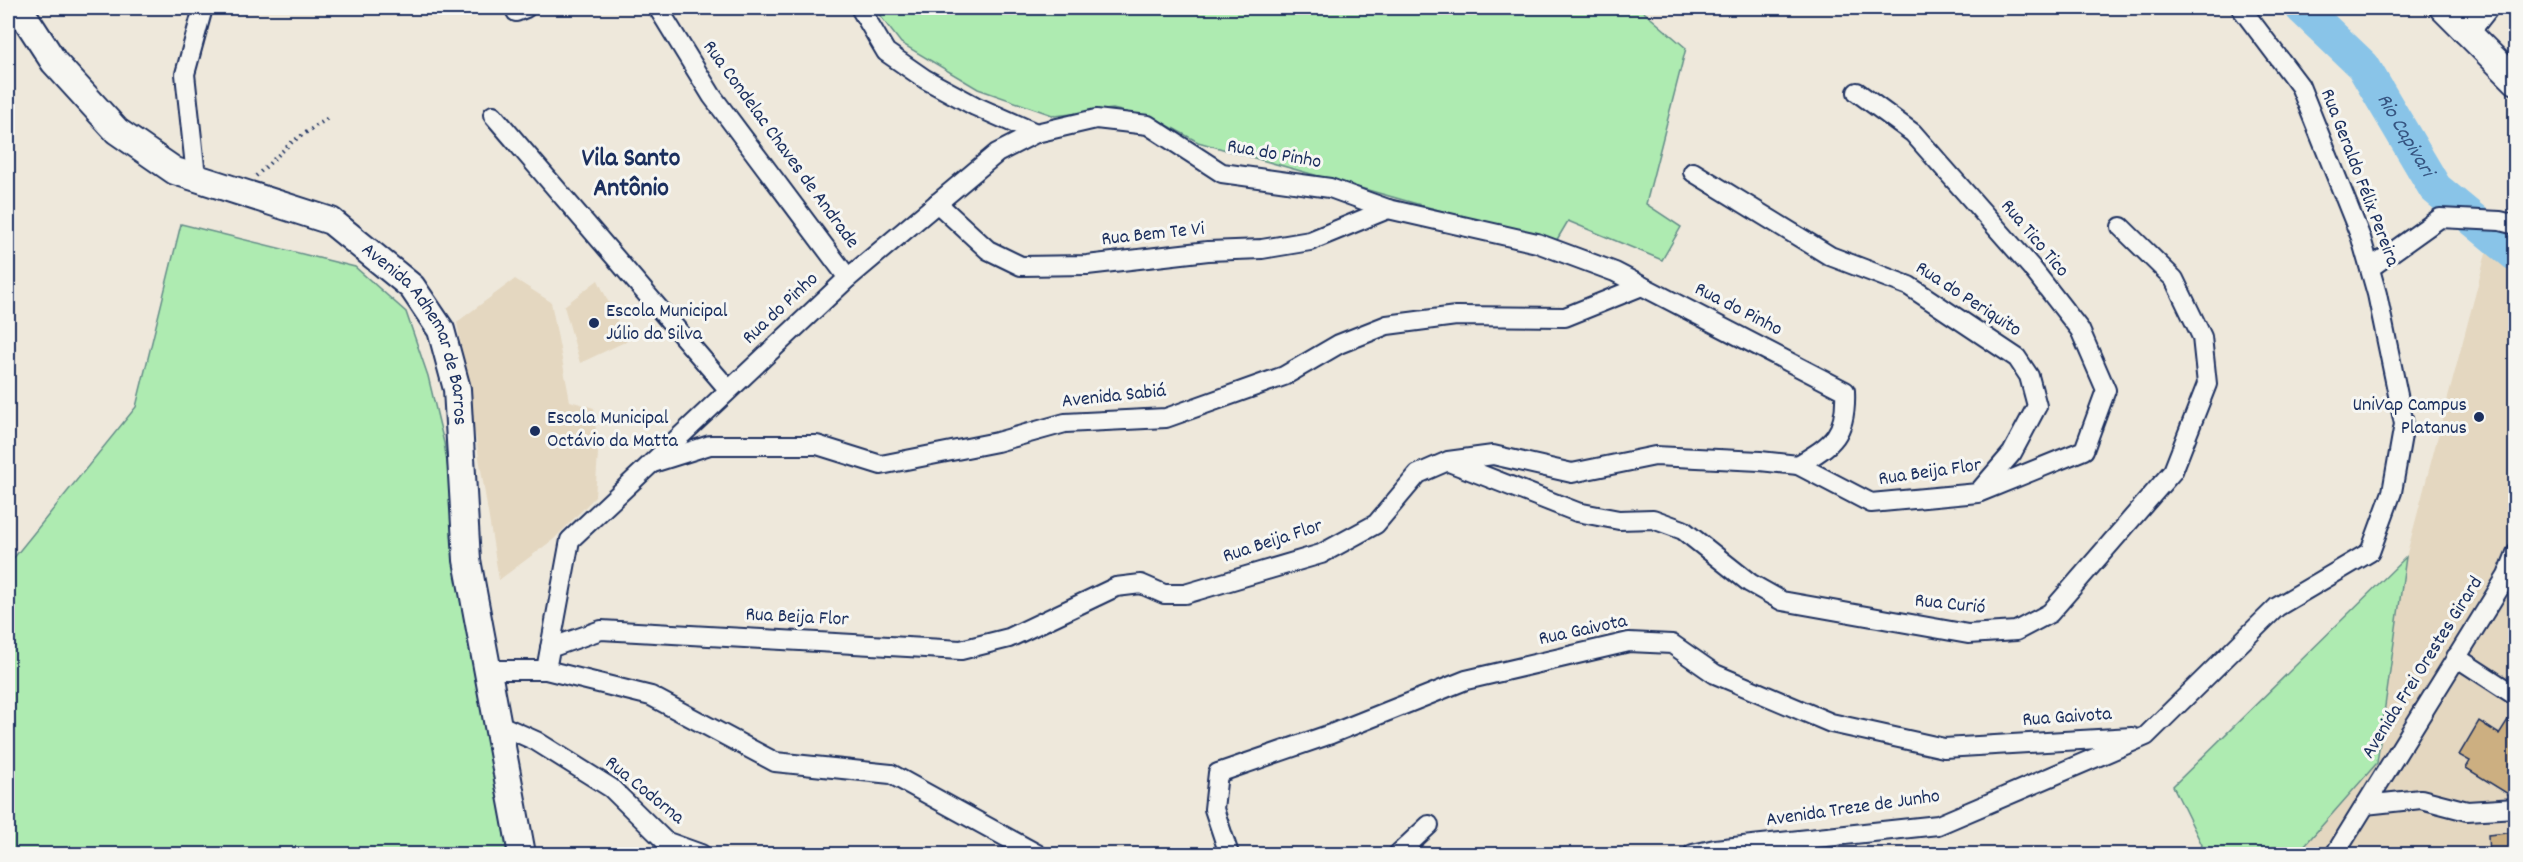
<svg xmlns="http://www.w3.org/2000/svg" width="2523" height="862" viewBox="0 0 2523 862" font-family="Dekko,sans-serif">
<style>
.built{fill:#e4d7c0}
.green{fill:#aeebb1;stroke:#648d88;stroke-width:1.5}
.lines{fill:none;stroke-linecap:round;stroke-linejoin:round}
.river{stroke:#89c4e8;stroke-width:34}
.building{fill:#ccaf81;stroke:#1b2f5e;stroke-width:1.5}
.street-casing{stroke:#1b2f5e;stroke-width:22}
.secondary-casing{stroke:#1b2f5e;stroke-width:30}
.path{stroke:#1b2f5e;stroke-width:4;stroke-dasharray:1.5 4.5;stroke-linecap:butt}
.street{stroke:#f6f6f2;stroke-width:18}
.secondary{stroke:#f6f6f2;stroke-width:26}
.poi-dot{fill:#1b2f5e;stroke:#f6f6f2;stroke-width:2}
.labels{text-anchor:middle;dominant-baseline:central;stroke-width:6;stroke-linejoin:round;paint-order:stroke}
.street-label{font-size:20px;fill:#1b2f5e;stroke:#f6f6f2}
.poi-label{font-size:20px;fill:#1b2f5e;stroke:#f6f6f2;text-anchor:start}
.water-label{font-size:21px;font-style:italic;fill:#365480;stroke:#f6f6f2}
.district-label{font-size:26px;font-weight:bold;fill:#1b2f5e;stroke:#f6f6f2}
</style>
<rect width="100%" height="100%" fill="#eee8db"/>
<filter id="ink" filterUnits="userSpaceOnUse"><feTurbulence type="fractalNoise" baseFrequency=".0167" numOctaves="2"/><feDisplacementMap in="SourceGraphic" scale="12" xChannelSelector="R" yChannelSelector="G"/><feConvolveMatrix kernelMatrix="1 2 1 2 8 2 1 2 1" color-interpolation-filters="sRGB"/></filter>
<g filter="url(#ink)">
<!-- built -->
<g class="built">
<polygon points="2488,246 2516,277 2515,854 2297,854 2377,763 2406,557"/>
<polygon points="515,279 551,302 570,401 594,408 598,454 595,497 554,539 499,580 457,322"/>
<polygon points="598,280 627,341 580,363 564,306"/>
</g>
<!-- green -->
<g class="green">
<polygon points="874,8 1639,8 1686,48 1646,204 1681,227 1662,260 1568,221 1555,243 1198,142 1158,120 1113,109 1055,116 978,89 901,43"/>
<polygon points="181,224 355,267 406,312 428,376 444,443 507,854 8,854 8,565 136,407"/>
<polygon points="2406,557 2377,763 2297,854 2197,854 2202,845 2173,786"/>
</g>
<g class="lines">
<!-- river -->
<path class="river" id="s1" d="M2302,8L2363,66L2435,188L2516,255"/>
</g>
<!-- building -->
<g class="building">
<polygon points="2516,707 2516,797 2513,797 2466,768 2470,761 2459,755 2479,721 2499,734"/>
<polygon points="2516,832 2516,855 2489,855 2488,835"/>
</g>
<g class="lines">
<defs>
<g id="street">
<polyline points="658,8 712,96 848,278"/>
<polyline points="860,8 886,52 925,79 975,106 1036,133"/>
<polyline points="516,12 526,8"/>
<polyline points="493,115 728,389"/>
<polyline points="1693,172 1830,256 1909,286 2017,358 2029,376 2037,406 2012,453 1981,489"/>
<polyline points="196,176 185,74 203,8"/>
<polyline points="937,203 988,250 1021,266 1087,265 1208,251 1262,249 1310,241 1388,209"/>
<polyline points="2370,268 2440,218 2500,221 2516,225"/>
<polyline points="1449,462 1577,512 1619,520 1653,519 1683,530 1750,583 1782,601 1968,634 2016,631 2050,613 2173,471 2207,384 2202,337 2174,279 2121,227"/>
<polyline points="653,463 710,445 817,445 881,465 997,442 1065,423 1166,418 1284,376 1339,344 1387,325 1456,316 1565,317 1642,286"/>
<polyline points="550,648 601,630 961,650 1009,638 1116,587 1141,584 1164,594 1185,594 1321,554 1376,524 1418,474 1448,461 1493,455 1572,473 1655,456 1760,461 1798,465 1871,503 1978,493 2084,450 2106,390 2080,330 2031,267 1913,133 1857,92"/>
<polyline points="2456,657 2516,696"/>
<polyline points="488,670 546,670 651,696 775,762 891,774 1037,854"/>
<path d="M546,670L570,540L848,278L997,153L1036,133L1096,119L1148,125L1222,173L1330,188L1388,209L1537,243L1615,272L1845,391C1847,435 1833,444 1798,465"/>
<polyline points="498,724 536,741 611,788 665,841 701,854"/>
<polyline points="2365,805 2421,799 2467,811 2516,808"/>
<polyline points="1229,854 1214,809 1218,773 1331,734 1466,680 1629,642 1672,644 1715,674 1831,723 1944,748 2132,737"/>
<polyline points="1398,854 1429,825"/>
<polyline points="1693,854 1715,849 1938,825 2146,736 2277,607 2370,552 2392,492 2404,424 2377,294 2361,238 2300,86 2241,8"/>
<polyline points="2335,854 2507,576 2516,553"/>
</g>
<g id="secondary">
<path id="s2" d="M19,8L54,62L117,131L175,171L331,221L412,287L441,330L457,389L467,560L522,854"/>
<polyline points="2443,8 2516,81"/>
<polyline points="2466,31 2484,8"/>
</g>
</defs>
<!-- street casing -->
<use href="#street" class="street-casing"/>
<!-- secondary casing -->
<use href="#secondary" class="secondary-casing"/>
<!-- path -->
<polyline class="path" points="256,176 292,142 328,118"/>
<!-- street -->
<use href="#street" class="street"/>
<!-- secondary -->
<use href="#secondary" class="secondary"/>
</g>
</g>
<!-- markers -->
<g class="poi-dot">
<circle cx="594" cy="323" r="6"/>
<circle cx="2479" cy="417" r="6"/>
<circle cx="535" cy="431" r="6"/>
</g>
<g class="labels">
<!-- street labels -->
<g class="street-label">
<text transform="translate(780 145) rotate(54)">Rua Condelac Chaves de Andrade</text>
<text transform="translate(1274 155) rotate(10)">Rua do Pinho</text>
<text transform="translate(2359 178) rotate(69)">Rua Geraldo Félix Pereira</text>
<text transform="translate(1153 235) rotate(-6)">Rua Bem Te Vi</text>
<text transform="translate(2034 239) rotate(50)">Rua Tico Tico</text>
<text transform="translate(1968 300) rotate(33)">Rua do Periquito</text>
<text transform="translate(781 309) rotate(-43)">Rua do Pinho</text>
<text transform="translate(1738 310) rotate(27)">Rua do Pinho</text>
<text stroke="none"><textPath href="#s2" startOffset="540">Avenida Adhemar de Barros</textPath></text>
<text transform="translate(1114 397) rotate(-6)">Avenida Sabiá</text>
<text transform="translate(1930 473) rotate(-8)">Rua Beija Flor</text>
<text transform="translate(1273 542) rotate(-18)">Rua Beija Flor</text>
<text transform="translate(1950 605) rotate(6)">Rua Curió</text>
<text transform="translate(797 618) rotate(3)">Rua Beija Flor</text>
<text transform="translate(1583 631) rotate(-12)">Rua Gaivota</text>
<text transform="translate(2423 668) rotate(-58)">Avenida Frei Orestes Girard</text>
<text transform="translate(2067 718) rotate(-4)">Rua Gaivota</text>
<text transform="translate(644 791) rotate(39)">Rua Codorna</text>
<text transform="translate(1853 809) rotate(-8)">Avenida Treze de Junho</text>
</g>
<!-- poi labels -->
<g class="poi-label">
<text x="606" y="312">Escola Municipal<tspan x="606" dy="23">Júlio da Silva</tspan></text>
<text x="2467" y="406" text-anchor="end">UniVap Campus<tspan x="2467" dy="23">Platanus</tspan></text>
<text x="547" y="419">Escola Municipal<tspan x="547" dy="23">Octávio da Matta</tspan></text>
</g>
<!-- water labels -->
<g class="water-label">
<text stroke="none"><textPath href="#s1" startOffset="165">Rio Capivari</textPath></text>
</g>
<!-- district labels -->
<g class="district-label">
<text x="631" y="159">Vila Santo<tspan x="631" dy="30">Antônio</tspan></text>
</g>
</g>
<!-- margin -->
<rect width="2523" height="862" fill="none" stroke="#f6f6f2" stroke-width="30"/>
<rect x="15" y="15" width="2493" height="832" fill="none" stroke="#1b2f5e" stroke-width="2" filter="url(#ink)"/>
</svg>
